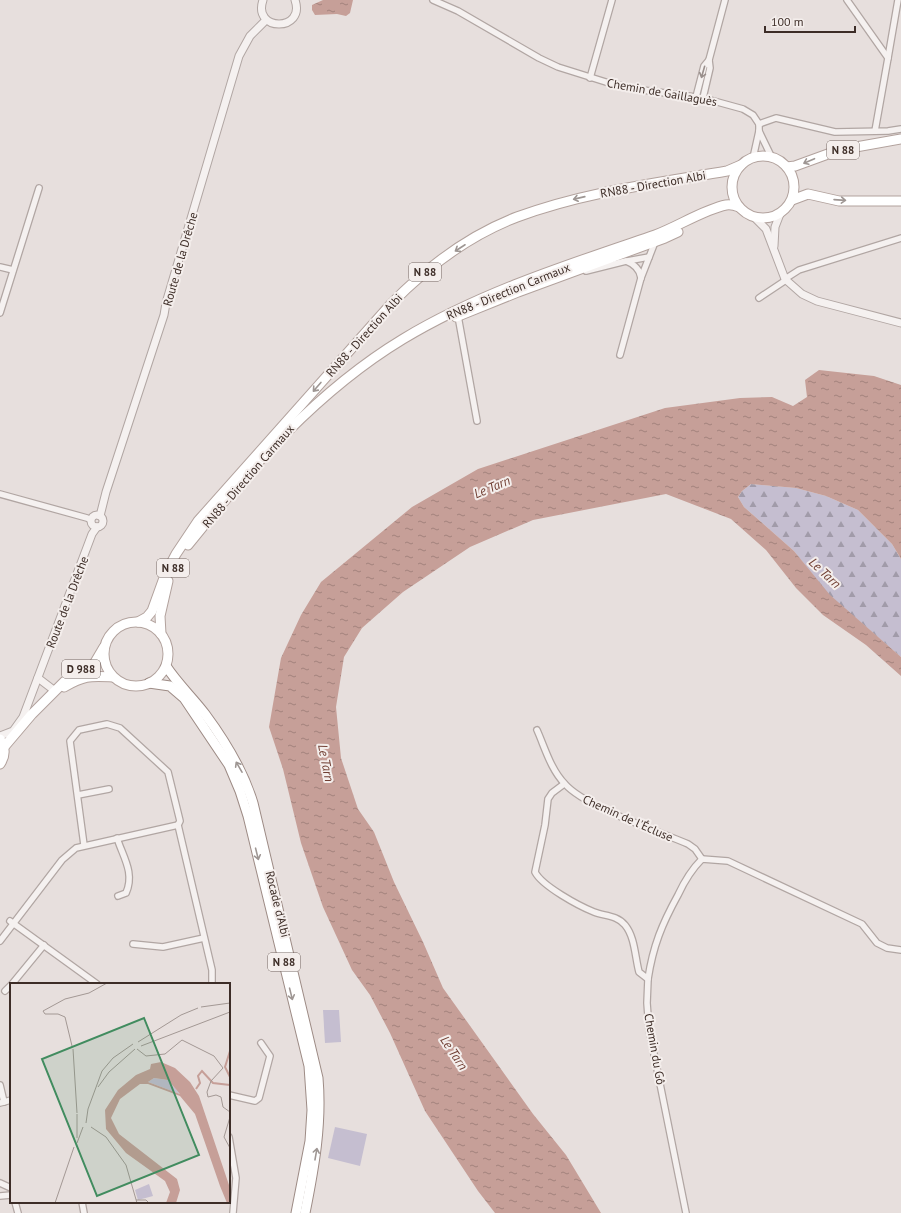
<svg xmlns="http://www.w3.org/2000/svg" width="901" height="1213" viewBox="0 0 901 1213" font-family="'PT Sans',sans-serif">
<style>
.forest{fill:url(#forest-firs)}
.pitch{fill:#c5bed0}
.water{fill:url(#water-ripples)}
.lines{fill:none;stroke-linecap:round;stroke-linejoin:round}
.minor-casing{stroke:#b1a6a3;stroke-width:8}
.tertiary-casing{stroke:#b1a6a3;stroke-width:9}
.primary-casing{stroke:#b2a29d;stroke-width:11}
.trunk-casing{stroke:#9d8b85;stroke-width:11}
.minor{stroke:#f5f1f0;stroke-width:5.5}
.tertiary{stroke:#f5f1f0;stroke-width:7}
.primary{stroke:#fff;stroke-width:9}
.trunk{stroke:#fff;stroke-width:9}
.oneway{stroke:#998f8c}
.oneway2{stroke:#9e9693}
.labels{text-anchor:middle;dominant-baseline:central;stroke-width:4;stroke-linejoin:round;paint-order:stroke}
.shield{fill:#f4eeec;stroke:#746762;stroke-width:1}
.shield-label{font-size:11px;font-weight:bold;fill:#3d2d27}
.street-label{font-size:12px;fill:#3d2d27;stroke:#f4eeec}
.water-label{font-size:13px;font-style:italic;fill:#703e32;stroke:#f4eeec}
.inset-river{fill:none;stroke:#c69f98;stroke-width:2}
.inset-road{fill:none;stroke:#a39894;stroke-width:1}
.view{fill:#418c5f;fill-opacity:0.15;stroke:#418c5f;stroke-width:2}
.inset-edge{fill:none;stroke:#3d2d27;stroke-width:2}
</style>
<defs>
<pattern id="forest-firs" width="22" height="20" patternUnits="userSpaceOnUse"><rect width="22" height="20" fill="#c5bed0"/><path d="M5 1l3.5 6h-7zM16 11l3.5 6h-7z" fill="#a19ba9"/></pattern>
<pattern id="water-ripples" width="26" height="14" patternUnits="userSpaceOnUse"><rect width="26" height="14" fill="#c69f98"/><path d="M2 4q2-2 4 0t4 0M15 11q2-2 4 0t4 0" fill="none" stroke="#a2827c"/></pattern>
</defs>
<rect width="100%" height="100%" fill="#e7dfdd"/>
<!-- forest -->
<polygon class="forest" points="751,484 796,488 826,496 858,510 892,544 901,559 901,657 829,595 794,551 744,507 738,497 742,491"/>
<!-- pitch -->
<g class="pitch">
<polygon points="323,1010 339,1010 341,1042 325,1043"/>
<polygon points="335,1127 367,1134 360,1166 328,1158"/>
</g>
<!-- water -->
<g class="water">
<polygon points="323,0 353,0 350,13 346,16 337,14 315,15 312,10 312,5"/>
<polygon points="819,370 874,376 901,385 901,559 892,544 858,510 826,496 796,488 751,484 742,491 738,497 744,507 794,551 830,595 901,657 901,676 866,645 823,615 796,588 766,550 731,519 666,494 533,520 470,547 403,592 362,628 344,657 336,707 341,758 358,809 374,832 394,882 423,942 443,988 533,1114 566,1155 601,1213 495,1213 478,1191 425,1111 390,1033 370,995 352,970 323,907 301,843 283,769 269,727 281,658 301,615 321,582 412,507 478,469 665,408 740,398 772,397 793,406 807,397 805,380"/>
</g>
<g class="lines">
<defs>
<g id="minor">
<polyline points="433,0 458,11 539,58 558,67 609,83 635,89 703,98 743,109 753,115 759,124 759,131 753,158"/>
<polyline points="847,0 888,58 875,131"/>
<polyline points="888,58 898,0"/>
<polyline points="709,60 725,0"/>
<polyline points="590,78 612,0"/>
<polyline points="696,97 704,66 709,60 710,68 703,98"/>
<polyline points="759,124 776,118 835,132 888,131 901,129"/>
<polyline points="759,131 772,158"/>
<polyline points="627,261 649,257"/>
<polyline points="0,267 13,270"/>
<path d="M586,271L626,261C634,264 640,270 641,278"/>
<polyline points="785,279 799,270 901,238"/>
<polyline points="759,298 786,280"/>
<polyline points="0,313 39,188"/>
<polyline points="458,316 477,421"/>
<polyline points="620,355 641,278 655,242"/>
<polyline points="0,494 87,518 91,520"/>
<path d="M537,730C545,748 551,770 565,784C585,807 658,831 688,844L695,849L702,859"/>
<path d="M564,784L552,793L548,799L545,825L535,872C542,886 579,906 594,912C604,916 617,915 625,925C635,937 635,957 639,972L648,979L647,1003L649,1029L686,1213"/>
<polyline points="78,795 109,789"/>
<polyline points="178,825 212,970 212,984"/>
<path d="M117,838C123,857 135,873 126,893L118,896"/>
<polyline points="84,845 70,741 79,730 107,724 120,728 168,772 180,821 178,825"/>
<polyline points="10,921 97,984"/>
<polyline points="0,941 62,860 76,848 178,825"/>
<polyline points="133,944 163,947 204,938"/>
<path d="M648,979C653,946 662,924 678,895C684,882 692,869 702,859L728,861L862,924L877,943L887,948L901,950"/>
<polyline points="12,984 44,945"/>
<polyline points="5,991 11,985"/>
<polyline points="0,1085 4,1102"/>
<polyline points="229,1095 255,1101 259,1098 270,1056 261,1043"/>
<polyline points="0,1103 11,1100"/>
<polyline points="229,1137 236,1178 233,1213"/>
<polyline points="0,1183 11,1188"/>
<polyline points="0,1196 11,1195"/>
<polyline points="15,1202 18,1213"/>
<polyline points="82,1202 84,1213"/>
</g>
<g id="tertiary">
<path d="M263,0C252,32 306,32 295,0"/>
<polyline points="755,218 766,229 785,279 802,294 817,301 901,323"/>
<polyline points="774,246 775,227 780,214"/>
<circle cx="97" cy="521" r="6"/>
<polyline points="100,516 106,492 164,315 166,303 239,56 250,36 266,20"/>
<polyline points="38,678 55,691"/>
<polyline points="0,736 13,731 23,717 92,534 97,527"/>
</g>
<g id="primary">
<circle cx="763" cy="187" r="31"/>
<polyline points="787,167 795,166 839,150 901,139"/>
<polyline points="792,200 808,194 839,201 901,201"/>
<polyline points="456,317 518,292 665,238 678,232"/>
<path d="M188,545C250,468 317,391 403,339C481,292 570,264 655,235C677,227 705,209 726,205C731,204 734,205 739,207"/>
<path d="M138,622L147,617L152,611L165,575L176,554L198,521L391,304C426,268 470,235 517,217C584,192 657,183 727,171L741,165"/>
<circle cx="136" cy="654" r="32"/>
<polyline points="161,634 160,616 168,581"/>
<path d="M64,687C85,675 90,676 113,677"/>
<path d="M0,739C5,748 6,755 0,764"/>
<polyline points="4,747 32,714 66,680 75,672 94,664 104,647"/>
</g>
<g id="trunk">
<path d="M166,666C177,683 192,697 205,714C225,741 243,770 253,803L318,1078C322,1124 314,1168 305,1213"/>
<polyline points="149,683 170,686 184,698 229,765 240,791 248,816 309,1066 312,1110 310,1141 296,1213"/>
</g>
</defs>
<!-- minor casing -->
<use href="#minor" class="minor-casing"/>
<!-- tertiary casing -->
<use href="#tertiary" class="tertiary-casing"/>
<!-- primary casing -->
<use href="#primary" class="primary-casing"/>
<!-- trunk casing -->
<use href="#trunk" class="trunk-casing"/>
<!-- minor -->
<use href="#minor" class="minor"/>
<!-- tertiary -->
<use href="#tertiary" class="tertiary"/>
<!-- primary -->
<use href="#primary" class="primary"/>
<!-- trunk -->
<use href="#trunk" class="trunk"/>
</g>
<!-- one-way arrows -->
<defs><path id="oneway-shaft" d="M-6 0H5M1.5-3L5.5 0L1.5 3" fill="none" stroke-width="1.6" stroke-linecap="round" stroke-linejoin="round"/></defs>
<use class="oneway" href="#oneway-shaft" transform="translate(703 72) rotate(106)"/>
<g class="oneway2">
<use href="#oneway-shaft" transform="translate(809 161) rotate(157)"/>
<use href="#oneway-shaft" transform="translate(579 198) rotate(167)"/>
<use href="#oneway-shaft" transform="translate(840 200) rotate(4)"/>
<use href="#oneway-shaft" transform="translate(460 248) rotate(147)"/>
<use href="#oneway-shaft" transform="translate(317 387) rotate(131)"/>
<use href="#oneway-shaft" transform="translate(239 767) rotate(-120)"/>
<use href="#oneway-shaft" transform="translate(257 854) rotate(76)"/>
<use href="#oneway-shaft" transform="translate(291 994) rotate(76)"/>
<use href="#oneway-shaft" transform="translate(316 1154) rotate(-80)"/>
</g>
<g class="labels">
<!-- shield labels -->
<g class="shield">
<rect x="827" y="141" width="32" height="18" rx="3"/>
<rect x="409" y="263" width="32" height="18" rx="3"/>
<rect x="157" y="559" width="32" height="18" rx="3"/>
<rect x="62" y="660" width="38" height="18" rx="3"/>
<rect x="268" y="953" width="32" height="18" rx="3"/>
</g>
<g class="shield-label">
<text x="843" y="150">N 88</text>
<text x="425" y="272">N 88</text>
<text x="173" y="568">N 88</text>
<text x="81" y="669">D 988</text>
<text x="284" y="962">N 88</text>
</g>
<!-- street labels -->
<g class="street-label">
<text transform="translate(662 92) rotate(10)">Chemin de Gaillaguès</text>
<text transform="translate(653 184) rotate(-10)">RN88 - Direction Albi</text>
<text transform="translate(180 259) rotate(-74)">Route de la Drêche</text>
<text transform="translate(508 291) rotate(-22)">RN88 - Direction Carmaux</text>
<text transform="translate(364 335) rotate(-48)">RN88 - Direction Albi</text>
<text transform="translate(248 476) rotate(-49)">RN88 - Direction Carmaux</text>
<text transform="translate(67 602) rotate(-69)">Route de la Drêche</text>
<text transform="translate(628 818) rotate(24)">Chemin de l'Écluse</text>
<text transform="translate(278 904) rotate(76)">Rocade d'Albi</text>
<text transform="translate(655 1049) rotate(80)">Chemin du Gô</text>
</g>
<!-- water labels -->
<g class="water-label">
<text transform="translate(492 487) rotate(-23)">Le Tarn</text>
<text transform="translate(825 573) rotate(43)">Le Tarn</text>
<text transform="translate(326 763) rotate(79)">Le Tarn</text>
<text transform="translate(454 1053) rotate(56)">Le Tarn</text>
</g>
</g>
<!-- overview -->
<g transform="translate(10 983)">
<rect width="220" height="220" fill="#e7dfdd"/>
<path d="M144,95L158,97L170,111L138,99Z" fill="#c5bed0"/>
<path d="M139,201L143,213L128,217L125,207Z" fill="#c5bed0"/>
<path d="M151,79L165,85L180,99L189,113L220,205V220H217L210,203L185,131L170,113L138,101H130L110,116L101,135L109,151L167,196L170,207L166,220H156L160,209L155,198L116,170L96,146L95,127L108,107L126,92L140,86L141,81ZM144,95L158,97L170,111L138,99Z" fill="#c69f98" fill-rule="evenodd"/>
<path class="inset-river" d="M220,68L215,84L220,94M186,106L190,100L188,93L192,88L203,100L220,102"/>
<path class="inset-road" d="M191,24L220,20M128,59L171,32L188,25M62,63L55,34L48,31H35L33,28L55,16L79,10L97,0M131,63L220,29M63,66L67,130M127,66L136,73L155,71L172,57L204,73L213,85L201,98L197,109L198,114L206,112L211,114L213,124L220,129M88,104L99,89L125,66M67,131V155M220,134L214,154L220,165M76,140L78,126L92,88L103,75L123,61M81,144L96,154L116,182L127,220M67,160L73,144M126,217H136L139,220M45,220L64,164"/>
<path class="view" d="M134,35L189,172L87,213L32,76Z"/>
<rect width="220" height="220" class="inset-edge"/>
</g>
<!-- scale -->
<path d="M765 26v6h90v-6" fill="none" stroke="#3d2d27" stroke-width="2"/>
<text x="771" y="26" font-size="12" fill="#3d2d27" stroke="#f4eeec" stroke-width="3" paint-order="stroke">100 m</text>
</svg>
